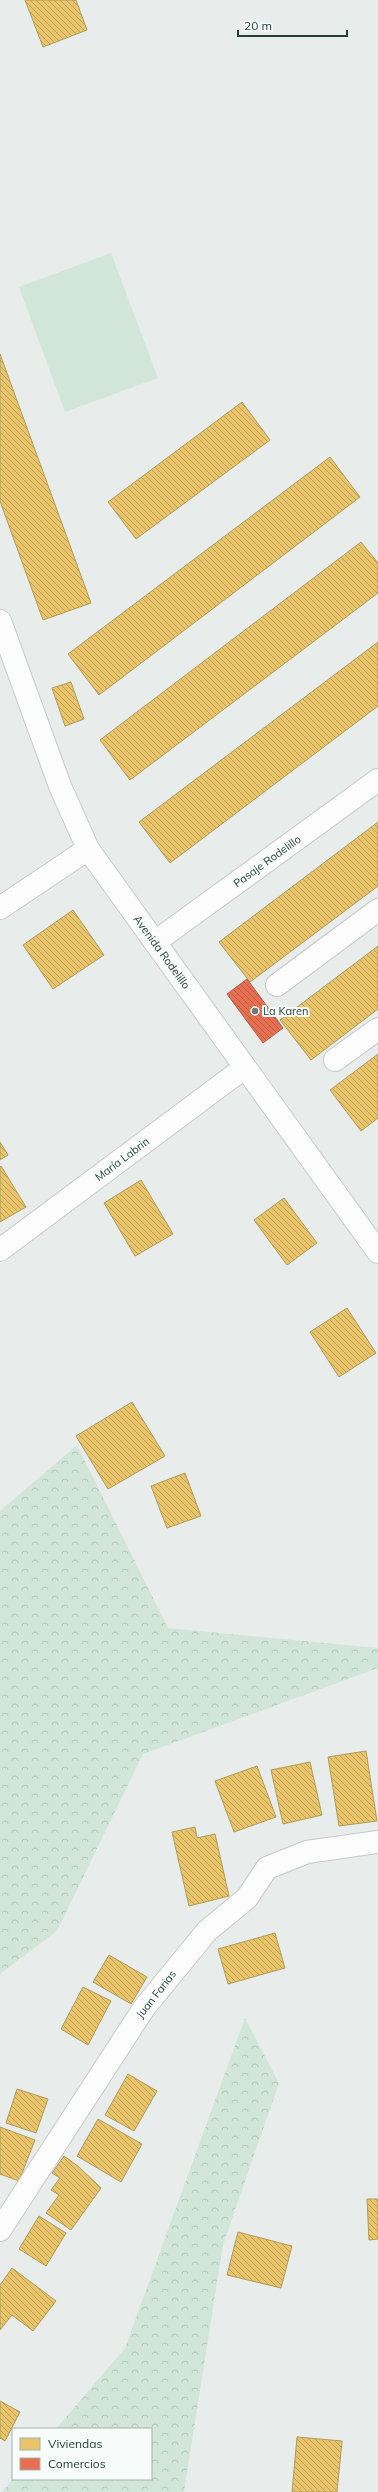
<svg xmlns="http://www.w3.org/2000/svg" width="378" height="2492" viewBox="0 0 378 2492" font-family="Mulish,sans-serif">
<style>
.green{fill:#d1e6d8}
.forest{fill:url(#forest-crowns)}
.homes{fill:url(#homes-back-hatch);stroke:#ae9d5c}
.shops{fill:url(#shops-back-hatch);stroke:#ac624a}
.lines{fill:none;stroke-linecap:round;stroke-linejoin:round}
.minor-casing{stroke:#c5cac8;stroke-width:24}
.tertiary-casing{stroke:#c5cac8;stroke-width:24}
.minor{stroke:#fcfcfc;stroke-width:22}
.tertiary{stroke:#fcfcfc;stroke-width:22}
.poi-dot{fill:#697e78;stroke:#f7fbf9;stroke-width:1.5}
.labels{text-anchor:middle;dominant-baseline:central;stroke-width:4;stroke-linejoin:round;paint-order:stroke}
.street-label{font-size:11px;fill:#24423a;stroke:#f7fbf9}
.poi-label{font-size:11px;fill:#24423a;stroke:#f7fbf9;text-anchor:start}
</style>
<defs>
<pattern id="forest-crowns" width="20" height="18" patternUnits="userSpaceOnUse"><rect width="20" height="18" fill="#d1e6d8"/><path d="M2 6a3 3 0 1 1 6 0M12 15a3 3 0 1 1 6 0" fill="none" stroke="#b3c6ba"/></pattern>
<pattern id="homes-back-hatch" width="6" height="6" patternUnits="userSpaceOnUse"><rect width="6" height="6" fill="#e9c46a"/><path d="M-1 5l2 2M0 0l6 6M5-1l2 2" fill="none" stroke="#bda158"/></pattern>
<pattern id="shops-back-hatch" width="6" height="6" patternUnits="userSpaceOnUse"><rect width="6" height="6" fill="#e76f51"/><path d="M-1 5l2 2M0 0l6 6M5-1l2 2" fill="none" stroke="#bb5d44"/></pattern>
</defs>
<rect width="100%" height="100%" fill="#e8edeb"/>
<!-- green -->
<polygon class="green" points="111,253 158,378 65,412 19,287"/>
<!-- forest -->
<g class="forest">
<polygon points="77,1445 168,1628 378,1648 378,1668 143,1754 57,1931 0,1974 0,1511"/>
<polygon points="245,2018 279,2083 223,2245 184,2492 2,2492 13,2479 151,2479 151,2429 56,2429 125,2348"/>
</g>
<!-- homes -->
<g class="homes">
<polygon points="25,0 76,0 87,30 43,47"/>
<polygon points="0,354 91,603 43,620 0,501"/>
<polygon points="242,402 270,440 136,539 108,502"/>
<polygon points="330,457 360,497 99,695 68,654"/>
<polygon points="361,542 378,563 378,593 130,780 100,740"/>
<polygon points="378,642 378,706 170,863 139,822"/>
<polygon points="71,682 84,719 65,726 52,688"/>
<polygon points="378,822 378,886 250,982 219,942"/>
<polygon points="73,910 104,955 53,989 23,945"/>
<polygon points="378,946 378,1009 311,1060 280,1020"/>
<polygon points="378,1054 378,1118 361,1131 330,1090"/>
<polygon points="0,1142 8,1155 0,1160"/>
<polygon points="1,1166 26,1207 0,1222 0,1167"/>
<polygon points="141,1180 173,1234 135,1256 104,1203"/>
<polygon points="284,1198 317,1243 287,1265 254,1220"/>
<polygon points="347,1308 376,1353 339,1377 310,1332"/>
<polygon points="132,1402 165,1456 108,1489 76,1436"/>
<polygon points="185,1473 201,1516 167,1528 151,1486"/>
<polygon points="366,1751 377,1821 339,1826 328,1757"/>
<polygon points="310,1762 322,1815 283,1824 271,1770"/>
<polygon points="257,1766 276,1817 234,1832 215,1781"/>
<polygon points="195,1827 197,1838 215,1834 229,1896 189,1906 172,1832"/>
<polygon points="275,1933 285,1968 228,1984 218,1949"/>
<polygon points="109,1955 147,1977 131,2004 93,1982"/>
<polygon points="83,1987 111,2001 88,2045 61,2029"/>
<polygon points="128,2074 157,2091 134,2131 105,2115"/>
<polygon points="17,2089 48,2099 36,2133 6,2123"/>
<polygon points="98,2119 142,2144 121,2182 77,2156"/>
<polygon points="0,2127 35,2140 19,2181 0,2174"/>
<polygon points="64,2156 79,2167 101,2188 71,2230 46,2213 59,2195 51,2190 60,2178 52,2173"/>
<polygon points="367,2199 378,2199 378,2239 369,2240"/>
<polygon points="39,2216 66,2233 46,2266 19,2249"/>
<polygon points="238,2232 292,2246 281,2288 227,2275"/>
<polygon points="12,2268 56,2301 33,2331 12,2315 0,2330 0,2285"/>
<polygon points="0,2401 20,2412 5,2441 0,2438"/>
<polygon points="297,2437 342,2441 337,2492 292,2492"/>
</g>
<!-- shops -->
<polygon class="shops" points="247,979 283,1028 263,1043 227,994"/>
<g class="lines">
<defs>
<g id="minor">
<polyline points="0,908 88,849"/>
<polyline points="155,942 378,780"/>
<polyline points="277,985 378,910"/>
<polyline points="335,1060 378,1029"/>
<polyline points="0,1250 244,1068"/>
<polyline points="0,2230 144,2008 207,1931 247,1898 267,1868 307,1852 378,1842"/>
</g>
<polyline id="tertiary" points="0,621 60,786 88,849 378,1252"/>
</defs>
<!-- minor casing -->
<use href="#minor" class="minor-casing"/>
<!-- tertiary casing -->
<use href="#tertiary" class="tertiary-casing"/>
<!-- minor -->
<use href="#minor" class="minor"/>
<!-- tertiary -->
<use href="#tertiary" class="tertiary"/>
</g>
<!-- markers -->
<circle class="poi-dot" cx="255" cy="1011" r="4"/>
<g class="labels">
<!-- street labels -->
<g class="street-label">
<text transform="translate(267 861) rotate(-36)">Pasaje Rodelillo</text>
<text transform="translate(162 952) rotate(54)">Avenida Rodelillo</text>
<text transform="translate(122 1159) rotate(-37)">María Labrin</text>
<text transform="translate(156 1994) rotate(-52)">Juan Farias</text>
</g>
<!-- poi labels -->
<g class="poi-label">
<text x="263" y="1011">La Karen</text>
</g>
</g>
<!-- legend -->
<rect x="12" y="2428" width="140" height="52" fill="#f7fbf9" stroke="#a3b1ad"/>
<rect x="20" y="2438" width="20" height="12" fill="#e9c46a" stroke="#a3b1ad"/>
<text x="48" y="2448" font-size="12" fill="#24423a">Viviendas</text>
<rect x="20" y="2458" width="20" height="12" fill="#e76f51" stroke="#a3b1ad"/>
<text x="48" y="2468" font-size="12" fill="#24423a">Comercios</text>
<!-- scale -->
<path d="M238 30v6h109v-6" fill="none" stroke="#24423a" stroke-width="2"/>
<text x="244" y="30" font-size="12" fill="#24423a" stroke="#f7fbf9" stroke-width="3" paint-order="stroke">20 m</text>
</svg>
